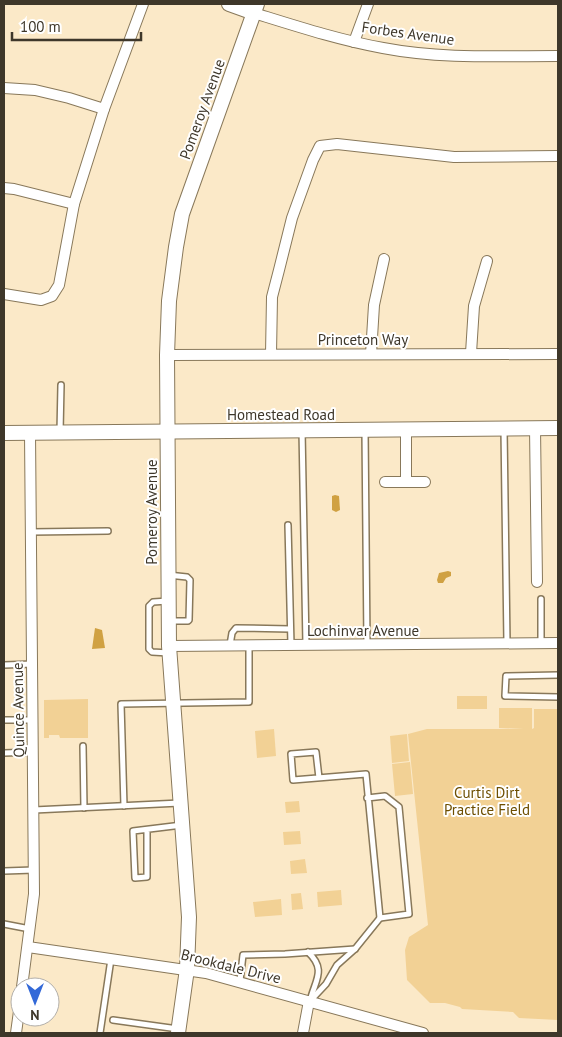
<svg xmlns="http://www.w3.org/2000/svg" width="562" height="1037" viewBox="0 0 562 1037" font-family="'PT Sans',sans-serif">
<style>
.green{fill:#f2d195}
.water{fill:#d0a142}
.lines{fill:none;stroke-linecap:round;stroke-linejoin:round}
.lane-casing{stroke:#88785a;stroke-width:8}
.street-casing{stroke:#88785a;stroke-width:12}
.secondary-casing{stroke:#88785a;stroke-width:16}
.lane{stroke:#fff;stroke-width:5}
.street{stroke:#fff;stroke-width:10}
.secondary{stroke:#fff;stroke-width:14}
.labels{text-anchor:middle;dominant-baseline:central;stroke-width:4;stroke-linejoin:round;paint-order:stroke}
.street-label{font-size:15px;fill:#3e372a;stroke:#fff}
.park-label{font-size:15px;fill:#6d4e00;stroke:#fff}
</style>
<rect width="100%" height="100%" fill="#fbe9c8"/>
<!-- green -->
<g class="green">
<rect x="457" y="696" width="30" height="13"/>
<polygon points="88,699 88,738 60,738 59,735 49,735 49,738 44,738 44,700"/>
<polygon points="499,708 532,708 532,729 534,728 534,709 558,709 558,1020 519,1018 513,1012 462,1009 460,1007 445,1003 430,1003 407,980 405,950 409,937 428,925 408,734 427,729 524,729 499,728"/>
<polygon points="274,729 276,756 257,758 255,731"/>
<polygon points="407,734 409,761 392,763 390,736"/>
<polygon points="410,762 413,794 395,796 392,764"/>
<polygon points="299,801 300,812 286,813 285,802"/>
<polygon points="300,831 301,844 284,845 283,832"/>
<polygon points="305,859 307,873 291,874 290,861"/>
<polygon points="341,890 342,905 318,907 317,892"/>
<polygon points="301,893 303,909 292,910 291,894"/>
<polygon points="281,899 282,915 255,917 253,902"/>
</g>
<!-- water -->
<g class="water">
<polygon points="335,495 339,496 340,510 336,512 332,510 332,496"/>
<polygon points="448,571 451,572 451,576 446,578 443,583 438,583 437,580 439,573"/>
<polygon points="95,628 102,630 105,648 92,649"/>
</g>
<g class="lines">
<defs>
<g id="lane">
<polyline points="504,429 507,643"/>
<polyline points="302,430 306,645"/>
<polyline points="365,430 367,644"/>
<polyline points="60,432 61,385"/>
<polyline points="288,525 291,645"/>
<polyline points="31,532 108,531"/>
<polyline points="168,575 187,577 190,580 189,620 188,621 169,621"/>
<polyline points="168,601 153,602 149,606 149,649 152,652 169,653"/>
<polyline points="541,643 541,599"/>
<polyline points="230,645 232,633 236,628 290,629"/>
<polyline points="4,665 33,664"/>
<polyline points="558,675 506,676 505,696 558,697"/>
<polyline points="4,720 33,720"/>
<polyline points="83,746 84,808"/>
<polyline points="4,753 33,752"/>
<polyline points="319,778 316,752 291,754 293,780 366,774 380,918 409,914 399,807 385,796 367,798"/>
<polyline points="124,806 121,704 249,702 249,646"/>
<polyline points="34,810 180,803"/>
<polyline points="147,830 147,877 135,878 133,831 182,825"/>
<polyline points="4,871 34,870"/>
<polyline points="4,924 30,929"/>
<path d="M308,952C327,970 315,980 310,1001"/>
<polyline points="240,981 243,955 285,954 355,949"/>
<polyline points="310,1001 326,984 337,965 355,949 380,918"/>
<polyline points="113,1020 178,1029"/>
<polyline points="100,1033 111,959"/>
</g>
<g id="street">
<path d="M254,13C296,26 339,40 383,48C440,59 500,56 558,56"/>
<polyline points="354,42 368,4"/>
<polyline points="4,88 35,90 69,98 104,109"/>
<polyline points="4,188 14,189 74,204"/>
<polyline points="4,294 41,300 52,296 59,285 74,204 104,109 143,4"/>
<polyline points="471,353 474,306 487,261"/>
<polyline points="271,354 272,297 279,270 292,218 313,160 320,146 337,144 454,157 558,156"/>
<polyline points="371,354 374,305 384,259"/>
<polyline points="167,355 558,354"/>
<polyline points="535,428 537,582"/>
<polyline points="406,429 406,482 425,482"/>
<polyline points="385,482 406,482"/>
<polyline points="169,646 558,643"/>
<polyline points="28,947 206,973 423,1033"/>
<polyline points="22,987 34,894 30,433"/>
<polyline points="16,1033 20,1004"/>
<polyline points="303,1033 309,1001"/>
</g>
<g id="secondary">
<polyline points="229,4 254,13"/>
<polyline points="4,433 558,428"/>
<polyline points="178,1033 187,969 189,917 169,646 167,355 169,301 176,247 182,214 257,4"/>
</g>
</defs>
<!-- lane casing -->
<use href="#lane" class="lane-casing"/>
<!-- street casing -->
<use href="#street" class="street-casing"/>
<!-- secondary casing -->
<use href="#secondary" class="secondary-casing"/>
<!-- lane -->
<use href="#lane" class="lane"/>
<!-- street -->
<use href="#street" class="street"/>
<!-- secondary -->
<use href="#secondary" class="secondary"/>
</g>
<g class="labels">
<!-- street labels -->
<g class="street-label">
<text transform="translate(408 33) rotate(8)">Forbes Avenue</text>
<text transform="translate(202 109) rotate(-70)">Pomeroy Avenue</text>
<text x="363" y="339">Princeton Way</text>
<text x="281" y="414">Homestead Road</text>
<text transform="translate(151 512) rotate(-90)">Pomeroy Avenue</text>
<text x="363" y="630">Lochinvar Avenue</text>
<text transform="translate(18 710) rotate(-91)">Quince Avenue</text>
<text transform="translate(231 966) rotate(14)">Brookdale Drive</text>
</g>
<!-- park labels -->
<g class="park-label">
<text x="487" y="792">Curtis Dirt<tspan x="487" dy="17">Practice Field</tspan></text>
</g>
</g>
<!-- border -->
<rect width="562" height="1037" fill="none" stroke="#3e372a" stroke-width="10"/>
<!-- north arrow -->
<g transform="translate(35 1002) rotate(180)"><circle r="24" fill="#ffffff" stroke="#b2afaa"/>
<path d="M0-4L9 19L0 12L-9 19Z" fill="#3369d8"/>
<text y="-8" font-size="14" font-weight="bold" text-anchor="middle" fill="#3e372a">N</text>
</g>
<!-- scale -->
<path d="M12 32v8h129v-8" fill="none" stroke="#3e372a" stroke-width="2.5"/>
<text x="20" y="32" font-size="15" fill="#3e372a" stroke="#ffffff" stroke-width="4" paint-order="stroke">100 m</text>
</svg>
